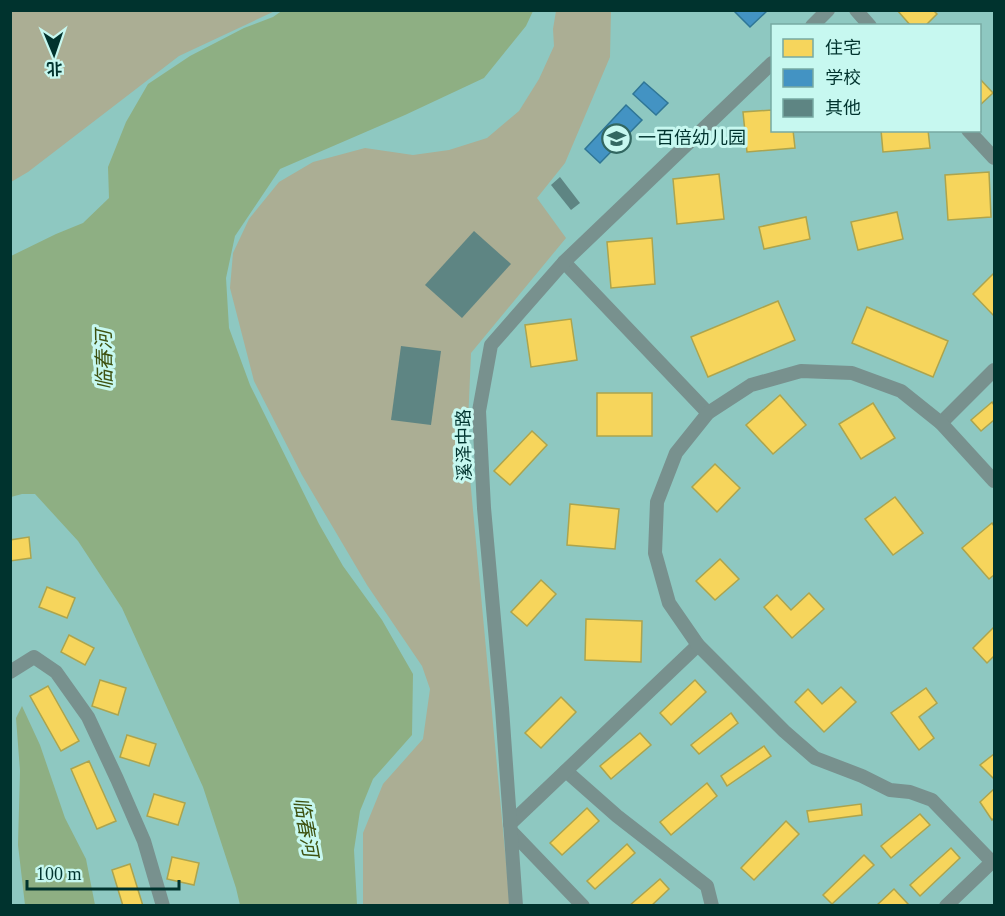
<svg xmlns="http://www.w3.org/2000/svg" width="1005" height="916" viewBox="0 0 1005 916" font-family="'Times New Roman','Noto Sans SC',serif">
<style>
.green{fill:#abae94}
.water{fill:#8eaf83}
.homes{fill:#f6d55c;stroke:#aca44e;stroke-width:1.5}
.schools{fill:#4393c3;stroke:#2f7696;stroke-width:1.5}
.building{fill:#5e8583}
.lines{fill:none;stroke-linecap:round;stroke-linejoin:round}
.minor{stroke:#78918e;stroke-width:14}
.labels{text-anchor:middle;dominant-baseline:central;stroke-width:6;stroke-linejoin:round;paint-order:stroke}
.poi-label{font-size:18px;fill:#00332e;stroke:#c7f8f0;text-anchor:start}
.street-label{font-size:18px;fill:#00332e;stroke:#c7f8f0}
.water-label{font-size:20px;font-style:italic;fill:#3d5110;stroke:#c7f8f0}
</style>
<rect width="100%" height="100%" fill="#8ec8c1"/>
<!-- green -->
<g class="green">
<polygon points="10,11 11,10 275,11 179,56 28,172 11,182"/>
<polygon points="556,11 611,11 610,57 565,163 537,198 566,238 471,353 467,446 510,905 363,905 363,833 383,784 423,739 430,689 422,666 367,585 302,475 254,381 230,288 233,253 249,219 279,182 313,162 365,148 413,155 449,150 487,138 519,111 539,79 554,46 553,29"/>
</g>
<!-- water -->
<g class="water">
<polygon points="283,10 533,11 526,26 484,78 405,115 280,169 235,236 226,278 229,328 250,385 319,524 343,566 382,620 413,674 412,735 373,779 360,811 354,850 357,905 240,905 236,888 203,787 122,608 78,541 35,494 22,494 11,497 11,256 56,234 83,223 109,198 108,167 126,122 148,84 190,56 244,28 273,17"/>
<polygon points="22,706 40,745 65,818 86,859 95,905 25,905 18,845 20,771 16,718"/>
</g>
<!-- homes -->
<g class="homes">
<polygon points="897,10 933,10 937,14 925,26 911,26"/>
<polygon points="980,79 993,93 980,105"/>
<polygon points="772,110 772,130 793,130 795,148 747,152 743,112"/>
<polygon points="881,130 928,130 930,148 883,152"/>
<polygon points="989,172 991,217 948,220 945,175"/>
<polygon points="719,174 724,219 677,224 673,179"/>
<polygon points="897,212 903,239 858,250 851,222"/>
<polygon points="806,217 810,239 764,249 759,227"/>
<polygon points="652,238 655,284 611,288 607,242"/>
<polygon points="994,273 994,316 973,294"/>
<polygon points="778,301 795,340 708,377 691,337"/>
<polygon points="867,307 948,341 933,377 852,343"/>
<polygon points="571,319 577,360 531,367 525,325"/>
<rect x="597" y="393" width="55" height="43"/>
<polygon points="780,395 806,425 773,454 746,425"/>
<polygon points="992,402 994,405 994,420 981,431 971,420"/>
<polygon points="873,403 895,438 861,459 839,424"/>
<polygon points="532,431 547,445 510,485 494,471"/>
<polygon points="715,464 740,488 717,512 692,487"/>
<polygon points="895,497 923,533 893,555 865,519"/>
<polygon points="570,504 619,509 615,549 567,545"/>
<polygon points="992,523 994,526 994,575 989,579 962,548"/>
<polygon points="29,537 31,558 10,561 10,540"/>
<polygon points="720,559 739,579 715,600 696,581"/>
<polygon points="541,580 556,594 527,626 511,612"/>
<polygon points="47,587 75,598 67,618 39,607"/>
<polygon points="809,593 824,609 792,638 764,607 777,595 791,610"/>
<polygon points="586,619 642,621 641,662 585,660"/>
<polygon points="994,627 994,656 987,663 973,648"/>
<polygon points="69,635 94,648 85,665 61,652"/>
<polygon points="100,680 126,688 118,715 92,706"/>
<polygon points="695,680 706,692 671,725 660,713"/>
<polygon points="48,686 79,741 61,751 30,696"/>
<polygon points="841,687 856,702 824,732 795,702 808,689 822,704"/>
<polygon points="926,688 937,703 919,717 934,738 919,750 891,713"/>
<polygon points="561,697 576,712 541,748 525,733"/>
<polygon points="731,713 738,723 699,754 691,745"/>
<polygon points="640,733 651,745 611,779 600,766"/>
<polygon points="127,735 156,744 149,766 120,757"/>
<polygon points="764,746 771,756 727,786 721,776"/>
<polygon points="994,754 994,779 980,765"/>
<polygon points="89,761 116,821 97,829 71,769"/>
<polygon points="707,783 717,796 671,835 660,822"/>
<polygon points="994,789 994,818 992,820 980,802"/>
<polygon points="154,794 185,803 178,825 147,816"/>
<polygon points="861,804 862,815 809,822 807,811"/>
<polygon points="587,808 599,821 562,855 550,843"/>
<polygon points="920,814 930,825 891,858 881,846"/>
<polygon points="786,821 799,834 754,880 741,868"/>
<polygon points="627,844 635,853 595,889 587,881"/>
<polygon points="951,848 960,858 920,896 910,885"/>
<polygon points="864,855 874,865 832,904 823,895"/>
<polygon points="172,857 199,863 194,885 167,879"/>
<polygon points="130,864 143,906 123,906 112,870"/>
<polygon points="660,879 669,889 651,906 629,906"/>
<polygon points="894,889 908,904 907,906 876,906"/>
</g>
<!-- schools -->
<g class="schools">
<polygon points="735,10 768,10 750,27 734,11"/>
<polygon points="644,82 668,103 656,115 633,94"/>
<polygon points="626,105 642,120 600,163 585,149"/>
</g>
<!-- building -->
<g class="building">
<polygon points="560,177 580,203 571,210 551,185"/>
<polygon points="474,231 511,264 462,318 425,285"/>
<polygon points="401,346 441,351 431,425 391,420"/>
</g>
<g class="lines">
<!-- minor -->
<g class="minor">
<polyline points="856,10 870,26"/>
<polyline points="812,26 828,10"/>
<polyline points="968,130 994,158"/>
<polyline points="564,262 708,413"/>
<polyline points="941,423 994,370"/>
<polyline points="10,672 34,657 56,672 88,717 117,779 144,841 163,906"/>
<polyline points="566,771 617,816 707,886 712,906"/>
<polyline points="510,824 698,645"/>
<polyline points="511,831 583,906"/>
<polyline points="992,862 932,800 910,792 890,790 862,776 815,758 784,731 698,645 669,603 655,553 657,502 676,453 708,413 751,385 801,371 852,373 901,391 941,423 994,481"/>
<polyline points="516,906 502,708 484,508 479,411 491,345 564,262 772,63"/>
<polyline points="946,906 994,860"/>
</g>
</g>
<!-- icons -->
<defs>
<symbol id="school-ring" viewBox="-11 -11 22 22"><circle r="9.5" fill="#c7f8f0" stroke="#326761" stroke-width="1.5"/><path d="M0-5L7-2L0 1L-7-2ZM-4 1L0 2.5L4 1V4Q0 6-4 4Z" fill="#326761"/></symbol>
</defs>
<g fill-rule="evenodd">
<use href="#school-ring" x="600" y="122" width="33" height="33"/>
</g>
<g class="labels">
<!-- poi labels -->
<g class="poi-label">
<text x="638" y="138">一百倍幼儿园</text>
</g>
<!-- street labels -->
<g class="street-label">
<text transform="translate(464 445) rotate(-91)">溪泽中路</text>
</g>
<!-- water labels -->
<g class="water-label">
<text transform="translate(104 360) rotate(-91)">临春河</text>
<text transform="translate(306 827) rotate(80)">临春河</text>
</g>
</g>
<!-- border -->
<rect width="1005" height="916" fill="none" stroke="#00332e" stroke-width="24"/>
<!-- legend -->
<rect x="771" y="24" width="210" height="108" fill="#c7f8f0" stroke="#77a9a2" stroke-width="1.5"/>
<rect x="783" y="39" width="30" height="18" fill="#f6d55c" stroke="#77a9a2" stroke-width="1.5"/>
<text x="825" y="54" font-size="18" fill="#00332e">住宅</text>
<rect x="783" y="69" width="30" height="18" fill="#4393c3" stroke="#77a9a2" stroke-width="1.5"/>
<text x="825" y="84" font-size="18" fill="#00332e">学校</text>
<rect x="783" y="99" width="30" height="18" fill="#5e8583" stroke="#77a9a2" stroke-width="1.5"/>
<text x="825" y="114" font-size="18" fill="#00332e">其他</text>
<!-- north arrow -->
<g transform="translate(54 54) rotate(178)" stroke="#c7f8f0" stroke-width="4.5" paint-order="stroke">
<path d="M0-4.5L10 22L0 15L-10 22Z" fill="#00332e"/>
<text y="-9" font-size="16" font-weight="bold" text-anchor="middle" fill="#00332e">北</text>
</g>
<!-- scale -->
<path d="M27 880v9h152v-9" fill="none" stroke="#00332e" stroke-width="3"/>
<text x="36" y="880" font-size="18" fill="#00332e" stroke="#c7f8f0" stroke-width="4.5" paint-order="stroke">100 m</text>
</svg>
